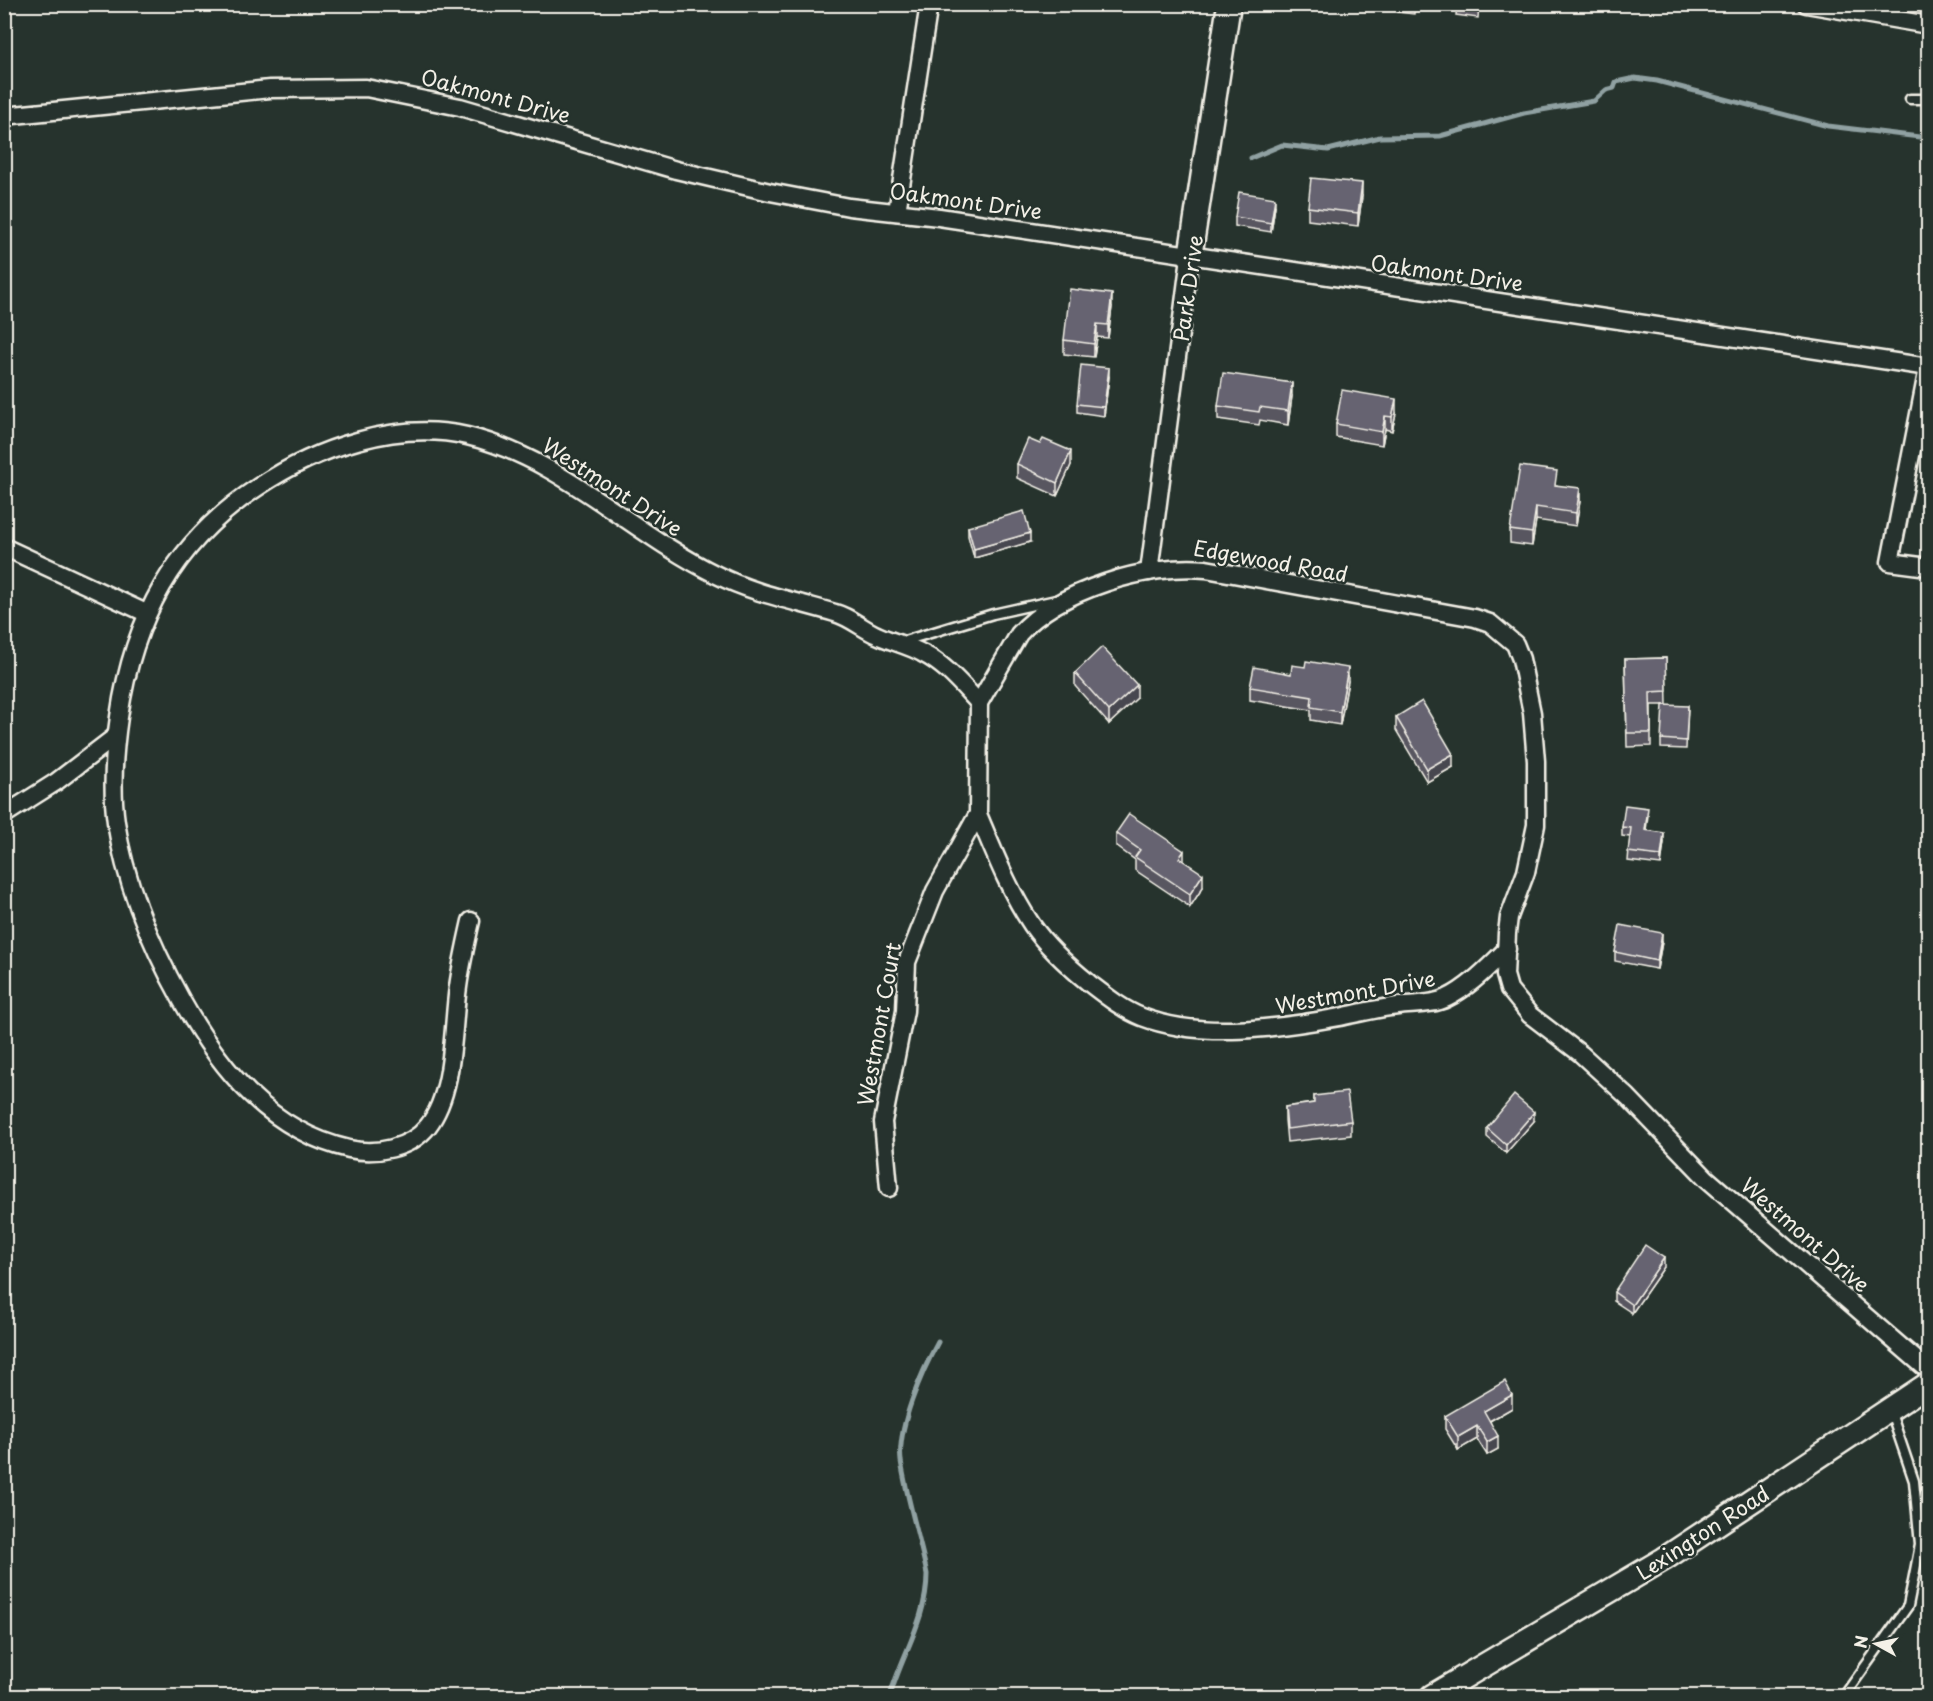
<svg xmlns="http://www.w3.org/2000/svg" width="1933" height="1701" viewBox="0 0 1933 1701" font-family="'Playpen Sans',sans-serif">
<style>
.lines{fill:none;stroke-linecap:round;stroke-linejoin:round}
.stream{stroke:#90a1a2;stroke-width:5}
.lane-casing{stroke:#f4f1e8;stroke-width:13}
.street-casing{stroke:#f4f1e8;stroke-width:21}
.secondary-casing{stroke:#f4f1e8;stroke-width:27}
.lane{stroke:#26332d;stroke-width:8}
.street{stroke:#26332d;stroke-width:16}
.secondary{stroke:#26332d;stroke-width:22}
.wall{fill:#585661;stroke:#f4f1e8;stroke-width:1.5}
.shaded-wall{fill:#47464f;stroke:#f4f1e8;stroke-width:1.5}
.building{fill:#666471;stroke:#f4f1e8;stroke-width:1.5}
.labels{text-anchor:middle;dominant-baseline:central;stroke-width:5;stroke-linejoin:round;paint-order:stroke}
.street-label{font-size:21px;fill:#f4f1e8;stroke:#26332d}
</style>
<rect width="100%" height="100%" fill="#26332d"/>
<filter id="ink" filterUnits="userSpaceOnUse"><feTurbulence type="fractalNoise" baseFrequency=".0167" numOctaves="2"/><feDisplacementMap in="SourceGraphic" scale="12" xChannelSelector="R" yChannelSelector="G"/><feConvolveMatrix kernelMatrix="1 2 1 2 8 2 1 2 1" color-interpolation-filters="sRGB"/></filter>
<g filter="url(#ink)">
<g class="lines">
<!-- stream -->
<g class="stream">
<polyline points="1251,158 1282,145 1328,150 1380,137 1440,136 1524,113 1594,101 1606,90 1614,88 1616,82 1635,78 1657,81 1828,126 1928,138"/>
<path d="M890,1696C902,1654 927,1619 927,1574C919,1536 907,1499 901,1461C897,1428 922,1371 938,1342"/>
</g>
<defs>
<g id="lane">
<polyline points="1910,99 1928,99"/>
<polyline points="901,642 993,614 1056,600"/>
<polyline points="1844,1696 1908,1606 1920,1545 1914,1481 1890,1410"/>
</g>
<g id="street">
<polyline points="1806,4 1928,25"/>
<polyline points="4,116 270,89 366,88 460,107 676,170 770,192 849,207 939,217 1928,367"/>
<polyline points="897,212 929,4"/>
<polyline points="1928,368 1890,562 1928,567"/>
<polyline points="4,547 146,613"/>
<polyline points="1149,572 1190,257"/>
<path d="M978,814C994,852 1009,891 1032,925C1047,947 1068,966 1089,983C1106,996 1122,1009 1142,1017C1202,1040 1279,1028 1340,1017C1359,1013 1379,1008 1398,1006C1414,1004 1433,1005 1447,998C1470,987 1489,966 1507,949"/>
<polyline points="4,815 56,782 116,736"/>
<path d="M471,921C466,943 461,965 458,987C452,1029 455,1091 428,1126C410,1149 375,1155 349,1149C270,1131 220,1069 182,1001C152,947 125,883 116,822C111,787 114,751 119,717C133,619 174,542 258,487C316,448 396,420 467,436C561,458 631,533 717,575C755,594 795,601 835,613C850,617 863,629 877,635C892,642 908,645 922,653C946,665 961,684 979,703"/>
<path d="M889,1188L883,1122L905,1011L907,962L935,891L978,814L979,703L1019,634C1058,590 1149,563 1206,569L1475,618L1490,623L1515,644L1521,659L1532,713L1536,761V825L1526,872L1509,917L1507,933L1505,975L1509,989L1530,1015L1581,1054L1628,1097L1706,1178L1928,1370"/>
</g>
<g id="secondary">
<polyline points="1190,257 1229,4"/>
<polyline points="1432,1696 1664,1559 1928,1384"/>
</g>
</defs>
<!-- lane casing -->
<use href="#lane" class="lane-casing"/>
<!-- street casing -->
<use href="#street" class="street-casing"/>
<!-- secondary casing -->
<use href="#secondary" class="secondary-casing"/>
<!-- lane -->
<use href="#lane" class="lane"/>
<!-- street -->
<use href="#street" class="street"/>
<!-- secondary -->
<use href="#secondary" class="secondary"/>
</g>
<!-- wall -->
<g class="wall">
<polygon points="1398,4 1415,4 1414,14 1398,12"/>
<polygon points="1457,4 1479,4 1478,18 1456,15"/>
<polygon points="1362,196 1358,226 1308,220 1308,207"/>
<polygon points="1275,206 1271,232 1235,226 1235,217"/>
<polygon points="1112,307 1108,338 1097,337 1094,357 1064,354 1064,340"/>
<polygon points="1109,377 1104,416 1077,412 1077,404"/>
<polygon points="1292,396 1288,425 1260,420 1259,425 1218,419 1218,406"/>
<polygon points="1396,413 1392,431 1385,429 1382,445 1336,437 1336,424"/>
<polygon points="1017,464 1071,465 1057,496 1017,478"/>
<polygon points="1557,485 1580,501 1576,526 1536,520 1532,546 1510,543 1510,530"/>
<polygon points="968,527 1030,542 974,558 968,536"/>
<polygon points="1666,658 1667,705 1651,705 1651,746 1627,747 1625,659"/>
<polygon points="1075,673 1137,698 1109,724 1075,686"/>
<polygon points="1291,674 1348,681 1340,725 1311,720 1311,710 1250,700 1250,687"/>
<polygon points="1688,706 1686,749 1661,748 1661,739"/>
<polygon points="1396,717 1453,767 1427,782 1396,730"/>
<polygon points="1648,816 1646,830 1664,842 1661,865 1628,861 1630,837 1622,836 1622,827"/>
<polygon points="1116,833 1184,861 1203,887 1190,907 1135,870 1135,860 1116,846"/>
<polygon points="1662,942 1657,969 1615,961 1615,952"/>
<polygon points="1314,1096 1351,1121 1351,1135 1287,1142 1285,1120 1285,1107 1314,1103"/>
<polygon points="1534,1121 1506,1153 1487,1137 1487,1128"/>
<polygon points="1664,1267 1632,1313 1614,1301 1614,1292"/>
<polygon points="1512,1408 1490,1421 1498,1449 1487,1455 1477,1439 1458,1450 1445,1429 1445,1416"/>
</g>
<!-- shaded-wall -->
<g class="shaded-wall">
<polygon points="1362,183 1362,196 1358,226 1358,213"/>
<polygon points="1275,198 1275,206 1271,232 1271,223"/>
<polygon points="1112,294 1112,307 1108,338 1108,325"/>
<polygon points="1097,324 1097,337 1094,357 1094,344"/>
<polygon points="1109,368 1109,377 1104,416 1104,407"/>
<polygon points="1292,383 1292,396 1288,425 1288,411"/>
<polygon points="1396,399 1396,413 1392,431 1392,417"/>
<polygon points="1385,416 1385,429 1382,445 1382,432"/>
<polygon points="1071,451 1071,465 1057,496 1057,483"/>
<polygon points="1580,488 1580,501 1576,526 1576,513"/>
<polygon points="1536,507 1536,520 1532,546 1532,533"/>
<polygon points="1030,533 1030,542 974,558 974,549"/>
<polygon points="1348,668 1348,681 1340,725 1340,712"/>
<polygon points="1137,685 1137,698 1109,724 1109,711"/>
<polygon points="1453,754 1453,767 1427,782 1427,769"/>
<polygon points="1664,833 1664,842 1661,865 1661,856"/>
<polygon points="1184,851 1184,864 1179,858"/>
<polygon points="1203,874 1203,887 1190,907 1190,894"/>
<polygon points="1662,933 1662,942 1657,969 1657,961"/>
<polygon points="1534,1112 1534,1121 1506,1153 1506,1145"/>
<polygon points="1664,1258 1664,1267 1632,1313 1632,1305"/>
<polygon points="1512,1395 1512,1408 1484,1424 1484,1411"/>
<polygon points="1477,1426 1477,1439 1458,1450 1458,1437"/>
<polygon points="1498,1436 1498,1449 1487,1455 1487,1442"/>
</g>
<!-- building -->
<g class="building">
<polygon points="1457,4 1478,4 1478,9 1456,6"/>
<polygon points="1311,178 1362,183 1358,213 1308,207"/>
<polygon points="1239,192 1275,198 1271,223 1235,217"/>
<polygon points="1070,289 1112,294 1108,325 1097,324 1094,344 1064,340"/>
<polygon points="1081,365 1109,368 1104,407 1077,404"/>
<polygon points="1223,373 1292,383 1288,411 1260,407 1259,412 1218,406"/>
<polygon points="1342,390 1396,399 1392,417 1385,416 1382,432 1336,424"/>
<polygon points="1028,439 1040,444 1043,439 1071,451 1057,483 1017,464"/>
<polygon points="1520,466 1557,471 1555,485 1580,488 1576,513 1536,507 1532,533 1510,530"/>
<polygon points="1024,511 1030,533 974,549 968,527"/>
<polygon points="1102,647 1137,685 1109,711 1075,673"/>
<polygon points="1666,658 1667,691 1650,692 1651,733 1627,733 1625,659"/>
<polygon points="1306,661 1348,668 1340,712 1311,707 1312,697 1250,687 1254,667 1291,674 1292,665 1305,667"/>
<polygon points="1422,701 1453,754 1427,769 1396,717"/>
<polygon points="1663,705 1688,706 1686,741 1661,739"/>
<polygon points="1625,805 1648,808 1645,830 1664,833 1661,856 1628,852 1631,828 1622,827"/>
<polygon points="1129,814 1184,851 1179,858 1203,874 1190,894 1135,857 1140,850 1116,833"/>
<polygon points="1620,925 1662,933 1657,961 1615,952"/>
<polygon points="1347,1092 1351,1121 1287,1129 1285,1107 1314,1103 1314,1096"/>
<polygon points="1514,1095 1534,1112 1506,1145 1487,1128"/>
<polygon points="1645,1245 1664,1258 1632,1305 1614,1292"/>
<polygon points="1505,1381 1512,1395 1484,1411 1498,1436 1487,1442 1477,1426 1458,1437 1445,1416"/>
</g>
</g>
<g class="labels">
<!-- street labels -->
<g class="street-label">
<text transform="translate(496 95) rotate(15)">Oakmont Drive</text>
<text transform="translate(966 200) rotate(8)">Oakmont Drive</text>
<text transform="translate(1447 272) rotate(8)">Oakmont Drive</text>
<text transform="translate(1187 288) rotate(-82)">Park Drive</text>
<text transform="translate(613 486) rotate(33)">Westmont Drive</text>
<text transform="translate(1271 560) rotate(10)">Edgewood Road</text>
<text transform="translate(1355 991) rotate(-10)">Westmont Drive</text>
<text transform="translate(878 1024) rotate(-80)">Westmont Court</text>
<text transform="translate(1806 1234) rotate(41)">Westmont Drive</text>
<text transform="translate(1702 1532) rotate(-33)">Lexington Road</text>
</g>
</g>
<!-- margin -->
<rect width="1933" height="1701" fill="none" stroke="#26332d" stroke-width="24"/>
<rect x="12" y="12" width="1909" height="1677" fill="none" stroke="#f4f1e8" stroke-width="2" filter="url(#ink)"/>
<!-- north arrow -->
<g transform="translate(1876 1644) rotate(278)" stroke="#26332d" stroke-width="4.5" paint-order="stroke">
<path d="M0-4.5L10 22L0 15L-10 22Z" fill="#f4f1e8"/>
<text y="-9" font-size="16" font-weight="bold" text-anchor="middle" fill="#f4f1e8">N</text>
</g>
</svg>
